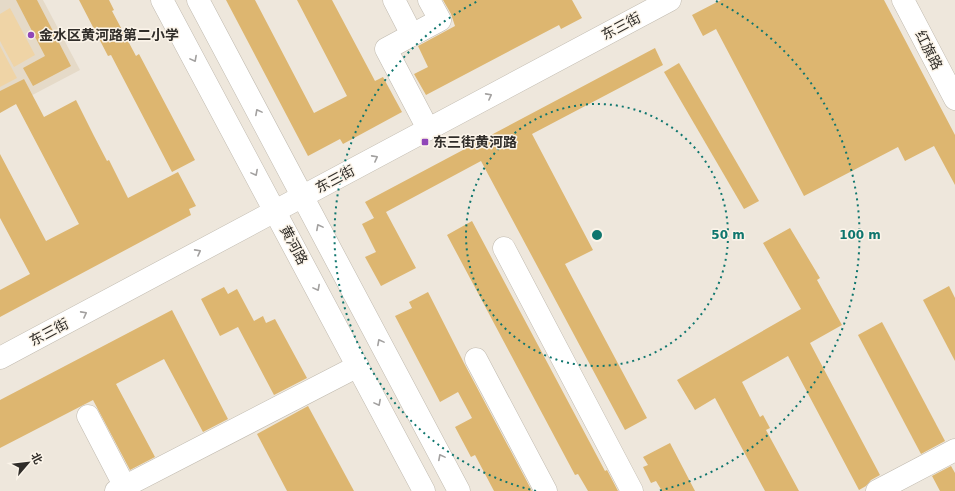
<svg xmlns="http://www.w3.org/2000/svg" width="955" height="491" viewBox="0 0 955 491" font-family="'DejaVu Sans','Noto Sans SC',sans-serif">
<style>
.built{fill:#e5dac8}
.green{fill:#efd4a6}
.building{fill:#ddb670}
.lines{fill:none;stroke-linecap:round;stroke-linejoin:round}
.minor-casing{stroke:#c0baaf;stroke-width:23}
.major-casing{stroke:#c0baaf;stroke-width:23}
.minor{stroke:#fff;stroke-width:22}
.major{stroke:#fff;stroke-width:22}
.oneway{stroke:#a2a09f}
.ring{fill:none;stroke:#0f766e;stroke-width:2;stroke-dasharray:2 4}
.poi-dot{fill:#9046b8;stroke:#fbf4e9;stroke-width:1.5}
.labels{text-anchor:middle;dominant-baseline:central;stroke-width:3;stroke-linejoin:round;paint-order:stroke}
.street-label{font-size:14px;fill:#302d29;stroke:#fbf4e9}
.poi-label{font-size:14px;font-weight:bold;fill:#302d29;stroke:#fbf4e9;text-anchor:start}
.centre{fill:#0f766e;stroke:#fbf4e9;stroke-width:2}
.ring-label{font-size:12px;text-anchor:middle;font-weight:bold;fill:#0f766e;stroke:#fbf4e9;stroke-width:3;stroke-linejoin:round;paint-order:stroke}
</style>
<rect width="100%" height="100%" fill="#eee7dc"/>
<!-- built -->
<polygon class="built" points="0,0 43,0 80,70 0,112"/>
<!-- green -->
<g class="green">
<polygon points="10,8 35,55 14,67 0,41 0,14"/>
<polygon points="0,46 17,78 0,87"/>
</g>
<!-- building -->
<g class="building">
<polygon points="16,0 37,0 71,66 33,86 23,68 45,56"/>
<polygon points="79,0 109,0 114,10 112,11 136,56 139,54 195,160 172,172 111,55 108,56"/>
<polygon points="226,0 255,0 314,113 347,96 297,0 332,0 375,81 383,77 402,112 343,144 340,139 308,156"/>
<polygon points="443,0 572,0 582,18 561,29 559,25 426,95 414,74 428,67 418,46 455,26 451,14"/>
<polygon points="721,0 884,0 955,135 955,185 934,146 905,161 898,147 804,196 716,29 703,36 692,15"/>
<polygon points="655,48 663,65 532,134 593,250 565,264 647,418 625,430 481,161 386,212 416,268 381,286 365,257 376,252 362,224 374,218 365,202"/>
<polygon points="679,63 759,201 744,209 664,72"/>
<polygon points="24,79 44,117 76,100 94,136 107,161 109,160 128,198 178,172 196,206 189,209 191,215 0,317 0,290 30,274 0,218 0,154 46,241 79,224 16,104 0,113 0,91"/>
<polygon points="472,221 605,471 607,470 618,491 588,491 578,474 575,475 447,235"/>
<polygon points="790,228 820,278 817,280 842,325 810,343 880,475 871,480 866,486 859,490 788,356 742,382 760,417 763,415 770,428 766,430 799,491 765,491 715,398 695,410 677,380 801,309 763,243"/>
<polygon points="949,286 955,298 955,361 923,300"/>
<polygon points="224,287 228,294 237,289 254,321 263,316 266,323 275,319 307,378 274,395 238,327 220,336 201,299"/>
<polygon points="428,292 465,365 532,491 494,491 475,455 471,457 455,427 472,418 458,392 440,402 395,316 412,308 409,302"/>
<polygon points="172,310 228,419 203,432 164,359 116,384 155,457 130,470 93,400 0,448 0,400"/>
<polygon points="882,322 945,441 921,454 858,335"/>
<polygon points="308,406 354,491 287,491 257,434"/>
<polygon points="670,443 695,491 662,491 656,481 651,483 643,467 648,465 643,457"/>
<polygon points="951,466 955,473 955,491 940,491 932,476"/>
</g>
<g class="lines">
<defs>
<g id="minor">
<polyline points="394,0 412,35 386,49 428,129"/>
<polyline points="903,0 955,99"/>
<polyline points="412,35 440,20 429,0"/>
<polyline points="504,248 632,491"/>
<polyline points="0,358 670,0"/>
<polyline points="476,359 546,491"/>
<polyline points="88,416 125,487"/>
<polyline points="116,491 358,366"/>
<polyline points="877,491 955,450"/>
</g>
<g id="major">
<polyline points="162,0 424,491"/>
<polyline points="198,0 459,491"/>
</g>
</defs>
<!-- minor casing -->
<use href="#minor" class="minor-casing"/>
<!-- major casing -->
<use href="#major" class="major-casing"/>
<!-- minor -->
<use href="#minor" class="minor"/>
<!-- major -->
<use href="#major" class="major"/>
</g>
<!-- one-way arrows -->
<defs><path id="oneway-chevron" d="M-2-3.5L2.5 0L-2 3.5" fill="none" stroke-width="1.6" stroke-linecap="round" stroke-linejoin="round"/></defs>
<g class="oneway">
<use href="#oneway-chevron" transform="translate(194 59) rotate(62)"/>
<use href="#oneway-chevron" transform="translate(489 96) rotate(-28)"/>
<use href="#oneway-chevron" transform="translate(258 112) rotate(-118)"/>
<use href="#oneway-chevron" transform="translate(375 158) rotate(-28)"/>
<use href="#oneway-chevron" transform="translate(255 173) rotate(62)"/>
<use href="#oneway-chevron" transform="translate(319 227) rotate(-118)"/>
<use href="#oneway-chevron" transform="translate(198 252) rotate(-28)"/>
<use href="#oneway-chevron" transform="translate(317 288) rotate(62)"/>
<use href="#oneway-chevron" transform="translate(84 314) rotate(-28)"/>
<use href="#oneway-chevron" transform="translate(380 342) rotate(-118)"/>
<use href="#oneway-chevron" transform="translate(378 403) rotate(62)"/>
<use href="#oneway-chevron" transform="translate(441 457) rotate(-118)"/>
</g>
<!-- distance rings -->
<g class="ring">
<circle cx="597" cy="235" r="131"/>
<path d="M536 491A263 263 0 0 1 478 1M716 1A263 263 0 0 1 658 491"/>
</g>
<!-- markers -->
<g class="poi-dot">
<circle cx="31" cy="35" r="4"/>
<rect x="421" y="138" width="8" height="8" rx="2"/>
</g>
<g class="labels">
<!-- street labels -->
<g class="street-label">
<text transform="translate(621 26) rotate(-28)">东三街</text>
<text transform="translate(929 50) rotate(63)">红旗路</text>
<text transform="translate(335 179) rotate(-28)">东三街</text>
<text transform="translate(294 245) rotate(62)">黄河路</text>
<text transform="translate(49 332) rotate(-28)">东三街</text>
</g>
<!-- poi labels -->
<g class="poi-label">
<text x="39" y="35">金水区黄河路第二小学</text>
<text x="433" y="142">东三街黄河路</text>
</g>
</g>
<circle cx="597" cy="235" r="6" class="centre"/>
<g class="ring-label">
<text x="728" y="239">50 m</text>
<text x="860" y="239">100 m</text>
</g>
<!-- north arrow -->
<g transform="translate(28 463) rotate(62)" stroke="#fbf4e9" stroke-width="3" paint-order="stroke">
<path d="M0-3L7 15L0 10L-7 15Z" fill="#302d29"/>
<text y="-6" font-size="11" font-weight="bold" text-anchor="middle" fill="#302d29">北</text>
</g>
</svg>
